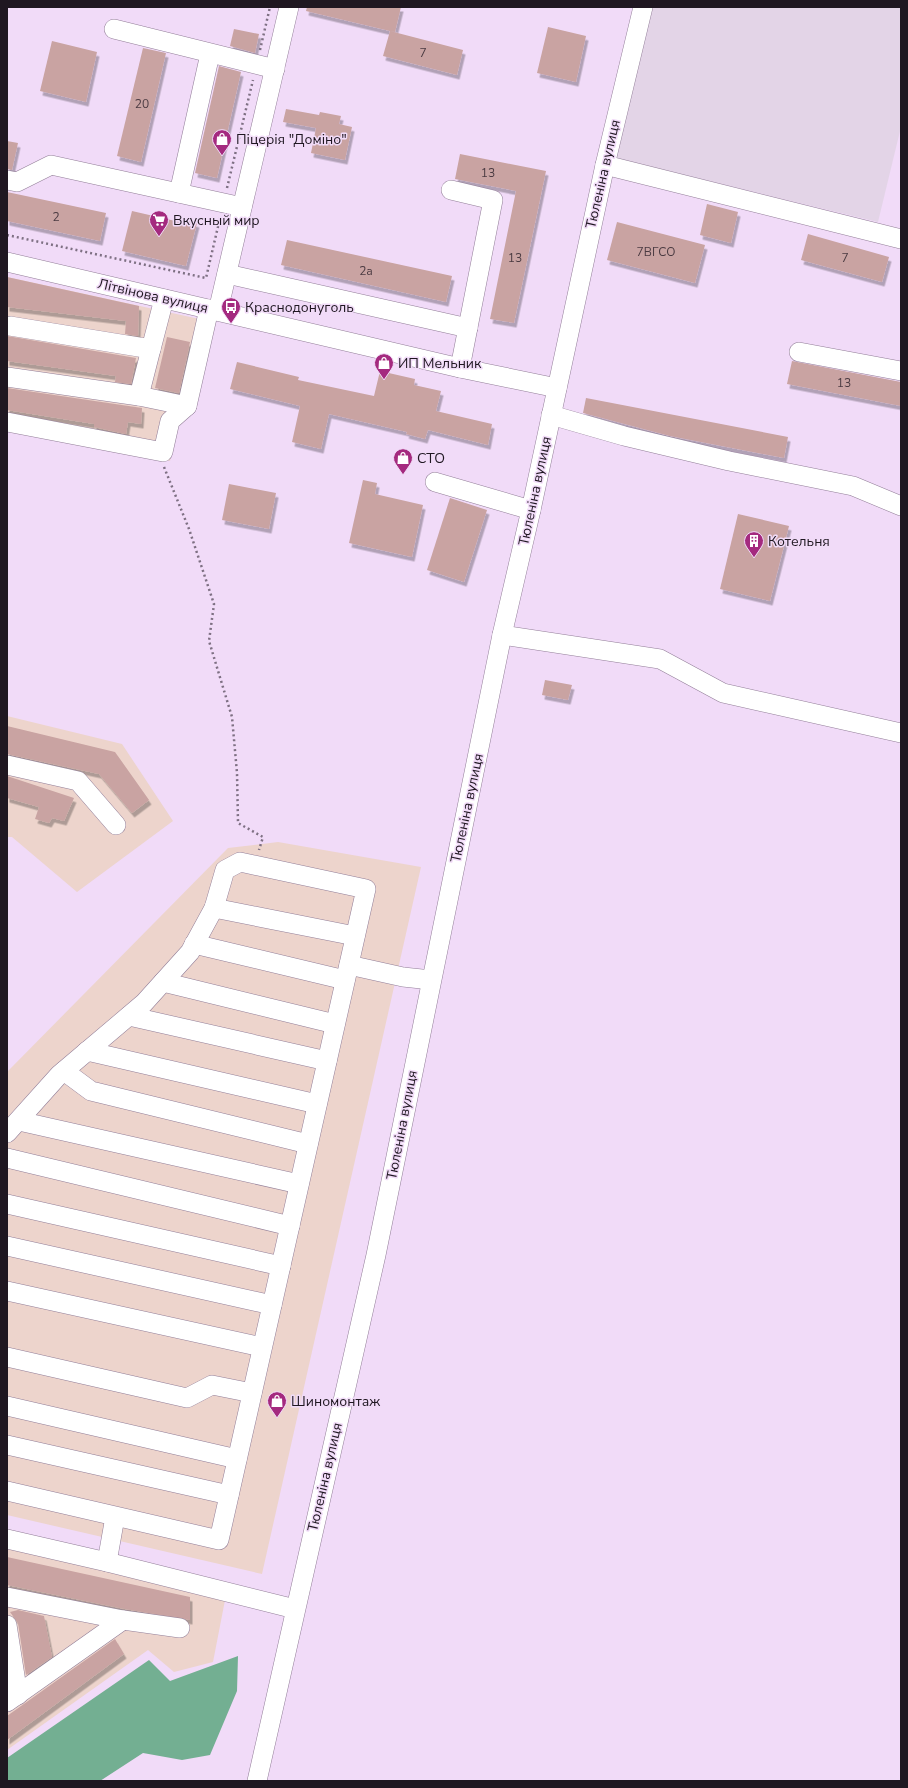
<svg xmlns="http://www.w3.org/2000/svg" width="908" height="1788" viewBox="0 0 908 1788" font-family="'Nunito Sans',sans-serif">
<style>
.industrial{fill:#edd4cc}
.education{fill:#e3d4e7}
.forest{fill:#73af92}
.building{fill:#c9a3a2;filter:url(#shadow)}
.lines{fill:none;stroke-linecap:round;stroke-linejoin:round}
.minor-casing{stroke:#927e98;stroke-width:20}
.path{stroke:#7e7083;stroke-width:2.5;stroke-dasharray:2 3;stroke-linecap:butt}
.minor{stroke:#fff;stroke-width:19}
.labels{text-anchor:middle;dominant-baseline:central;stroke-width:3;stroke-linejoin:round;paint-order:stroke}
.number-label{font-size:12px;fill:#4a3a41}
.poi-label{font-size:14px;fill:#1f1721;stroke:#f1dbf8;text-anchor:start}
.street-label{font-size:14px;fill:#1f1721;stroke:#f1dbf8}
</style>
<defs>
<filter id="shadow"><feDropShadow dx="2.5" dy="4.5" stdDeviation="0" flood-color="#0004"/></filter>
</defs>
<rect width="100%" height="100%" fill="#f1dbf8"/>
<!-- industrial -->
<g class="industrial">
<polygon points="7,277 204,320 170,461 7,427"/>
<polygon points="7,716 122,744 173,821 77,892 12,837 7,837"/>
<polygon points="278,842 421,867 262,1574 7,1515 7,1072 228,848"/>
<polygon points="7,1545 226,1595 213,1662 174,1672 148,1650 7,1750"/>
</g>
<!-- education -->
<polygon class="education" points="651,7 901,7 901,127 878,222 614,158"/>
<!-- forest -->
<polygon class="forest" points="238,1656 237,1691 210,1755 182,1760 143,1753 100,1781 7,1781 7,1758 149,1660 170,1681"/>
<!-- building -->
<g class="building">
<polygon points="307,7 401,7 395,32 390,31 463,50 457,75 383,56 390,31 306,11"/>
<polygon points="548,27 586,36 576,82 537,73"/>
<polygon points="234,29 259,34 255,53 230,46"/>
<polygon points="52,41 97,52 86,102 40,91"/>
<polygon points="143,48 166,53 141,162 117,156"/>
<polygon points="219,66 241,72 217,178 195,173"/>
<polygon points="286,109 319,115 320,112 341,116 339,124 352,127 345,160 311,153 316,128 283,122"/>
<polygon points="7,141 18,143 12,170 7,169"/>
<polygon points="460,154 546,171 514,323 490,319 516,191 455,179"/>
<polygon points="7,192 106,213 100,241 7,221"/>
<polygon points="707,204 738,212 731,243 700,235"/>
<polygon points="132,211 184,223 185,220 197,223 186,266 122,251"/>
<polygon points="617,222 705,245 695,283 607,260"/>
<polygon points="808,234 889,257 882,282 801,260"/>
<polygon points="287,240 452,276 446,302 281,265"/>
<polygon points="7,277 139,306 138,336 125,334 126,321 7,307"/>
<polygon points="7,336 136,358 131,384 115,382 116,376 7,361"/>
<polygon points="167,337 190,342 179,393 155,388"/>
<polygon points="792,361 901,382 901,406 787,384"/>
<polygon points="237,362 299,377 298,380 374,396 380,371 415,379 414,385 441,391 436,411 492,424 488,445 428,430 425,439 406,434 407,432 329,414 321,449 292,442 300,406 230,389"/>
<polygon points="7,388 142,408 141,424 128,422 126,434 94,427 94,424 7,410"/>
<polygon points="586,398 788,437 784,458 670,436 583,413"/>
<polygon points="363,480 377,483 375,494 423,505 412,557 349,543"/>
<polygon points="229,484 276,493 269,529 222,520"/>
<polygon points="450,498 487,510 464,582 427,570"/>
<polygon points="738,514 789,526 770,601 720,589"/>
<polygon points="545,680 572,685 568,700 542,695"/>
<polygon points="7,726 115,752 149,800 132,813 99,774 7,754"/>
<polygon points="7,776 74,798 64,821 52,818 49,823 35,819 39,807 7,798"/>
<polygon points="7,1557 190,1597 190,1620 125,1609 7,1585"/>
<polygon points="18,1610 44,1616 52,1657 26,1675 18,1623 10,1612"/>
<polygon points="115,1639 124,1654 7,1740 7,1716"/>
</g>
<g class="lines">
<defs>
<g id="minor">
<polyline points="114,29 275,69"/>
<polyline points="605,165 901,239"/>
<polyline points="7,180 17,182 51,165 242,207"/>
<polyline points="451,190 493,200 460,368"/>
<polyline points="179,193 210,54"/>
<polyline points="7,262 460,368 557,388"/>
<polyline points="227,274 468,328"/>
<polyline points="218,311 289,7"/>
<polyline points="10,326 151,349 164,299"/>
<polyline points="799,352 901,371"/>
<polyline points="7,377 139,396 151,349"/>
<polyline points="139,396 187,406"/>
<polyline points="551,415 624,436 729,461 853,486 901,506"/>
<polyline points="7,422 163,452 170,421 187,406 209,309"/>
<polyline points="435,482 531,510"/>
<polyline points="502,635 660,659 723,693 901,733"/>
<polyline points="7,765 78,781 116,825"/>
<polyline points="214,908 355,936"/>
<polyline points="194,944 345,980"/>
<polyline points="349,965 403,977 431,980"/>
<polyline points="163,982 335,1024"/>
<polyline points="129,1016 327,1061"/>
<polyline points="87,1051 317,1104"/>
<polyline points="64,1071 91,1091 308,1144"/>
<polyline points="19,1121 299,1184"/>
<polyline points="7,1133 59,1075 144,1003 190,952 214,908 225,870 240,862 366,889 219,1540 7,1491"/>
<polyline points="7,1158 290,1226"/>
<polyline points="7,1204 281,1266"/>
<polyline points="7,1246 272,1305"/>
<polyline points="7,1291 262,1347"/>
<polyline points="7,1357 187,1398 212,1385 252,1393"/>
<polyline points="7,1406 237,1459"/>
<polyline points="7,1445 229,1495"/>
<polyline points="7,1539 107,1562 295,1609"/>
<polyline points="107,1562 115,1517"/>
<polyline points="7,1597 123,1620 7,1702"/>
<polyline points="123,1620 180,1628"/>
<polyline points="7,1625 18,1695"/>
<polyline points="257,1781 376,1255 502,635 531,510 605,165 643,7"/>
</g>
</defs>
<!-- minor casing -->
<use href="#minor" class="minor-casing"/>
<!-- path -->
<g class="path">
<polyline points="260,50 270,7"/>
<polyline points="227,188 253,80"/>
<polyline points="7,235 206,278 220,218"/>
<polyline points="164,467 189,529 214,604 209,641 232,717 237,773 238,823 263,837 259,850"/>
</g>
<!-- minor -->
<use href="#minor" class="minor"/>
</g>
<!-- icons -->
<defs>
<symbol id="shop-pin" viewBox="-11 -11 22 30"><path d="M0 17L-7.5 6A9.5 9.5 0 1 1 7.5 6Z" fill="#a42a7f" stroke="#f1dbf8"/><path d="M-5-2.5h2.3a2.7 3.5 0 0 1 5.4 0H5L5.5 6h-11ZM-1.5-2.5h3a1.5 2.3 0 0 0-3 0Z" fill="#fff"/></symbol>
<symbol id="supermarket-pin" viewBox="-11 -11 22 30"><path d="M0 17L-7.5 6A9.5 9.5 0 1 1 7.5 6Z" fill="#a42a7f" stroke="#f1dbf8"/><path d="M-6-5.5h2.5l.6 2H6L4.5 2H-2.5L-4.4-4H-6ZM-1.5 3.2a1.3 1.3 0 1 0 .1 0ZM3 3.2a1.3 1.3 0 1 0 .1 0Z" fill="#fff"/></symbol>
<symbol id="bus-pin" viewBox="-11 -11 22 30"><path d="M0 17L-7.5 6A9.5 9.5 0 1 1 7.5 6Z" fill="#a42a7f" stroke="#f1dbf8"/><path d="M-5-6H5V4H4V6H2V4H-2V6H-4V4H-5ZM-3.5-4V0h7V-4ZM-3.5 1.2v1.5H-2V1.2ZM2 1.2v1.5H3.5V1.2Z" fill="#fff"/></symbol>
<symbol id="building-pin" viewBox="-11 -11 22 30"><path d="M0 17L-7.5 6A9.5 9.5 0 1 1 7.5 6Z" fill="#a42a7f" stroke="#f1dbf8"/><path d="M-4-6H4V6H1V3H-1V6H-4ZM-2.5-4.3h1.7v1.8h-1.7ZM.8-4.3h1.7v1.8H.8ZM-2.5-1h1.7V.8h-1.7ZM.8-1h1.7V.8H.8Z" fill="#fff"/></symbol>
</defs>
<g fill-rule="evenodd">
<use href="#shop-pin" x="211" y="128" width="22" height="30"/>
<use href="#supermarket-pin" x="148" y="209" width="22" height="30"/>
<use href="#bus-pin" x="220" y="296" width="22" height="30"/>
<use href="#shop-pin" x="373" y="352" width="22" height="30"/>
<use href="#shop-pin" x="392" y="447" width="22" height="30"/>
<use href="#building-pin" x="743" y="530" width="22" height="30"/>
<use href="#shop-pin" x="266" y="1390" width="22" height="30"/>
</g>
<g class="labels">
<!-- number labels -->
<g class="number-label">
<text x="423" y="53">7</text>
<text x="142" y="104">20</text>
<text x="488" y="173">13</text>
<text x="56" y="217">2</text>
<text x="656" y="252">7ВГСО</text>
<text x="515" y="258">13</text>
<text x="845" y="258">7</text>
<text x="366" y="271">2а</text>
<text x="844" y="383">13</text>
</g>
<!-- poi labels -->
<g class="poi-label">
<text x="236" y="139">Піцерія "Доміно"</text>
<text x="173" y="220">Вкусный мир</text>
<text x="245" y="307">Краснодонуголь</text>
<text x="398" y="363">ИП Мельник</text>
<text x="417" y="458">СТО</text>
<text x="768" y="541">Котельня</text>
<text x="291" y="1401">Шиномонтаж</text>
</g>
<!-- street labels -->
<g class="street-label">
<text transform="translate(603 174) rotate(-77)">Тюленіна вулиця</text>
<text transform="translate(153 296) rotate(13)">Літвінова вулиця</text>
<text transform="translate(535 491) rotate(-78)">Тюленіна вулиця</text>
<text transform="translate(467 808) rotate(-78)">Тюленіна вулиця</text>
<text transform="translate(402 1125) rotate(-79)">Тюленіна вулиця</text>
<text transform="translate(325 1477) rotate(-77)">Тюленіна вулиця</text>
</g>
</g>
<!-- border -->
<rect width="908" height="1788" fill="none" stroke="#1f1721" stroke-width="16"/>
</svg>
